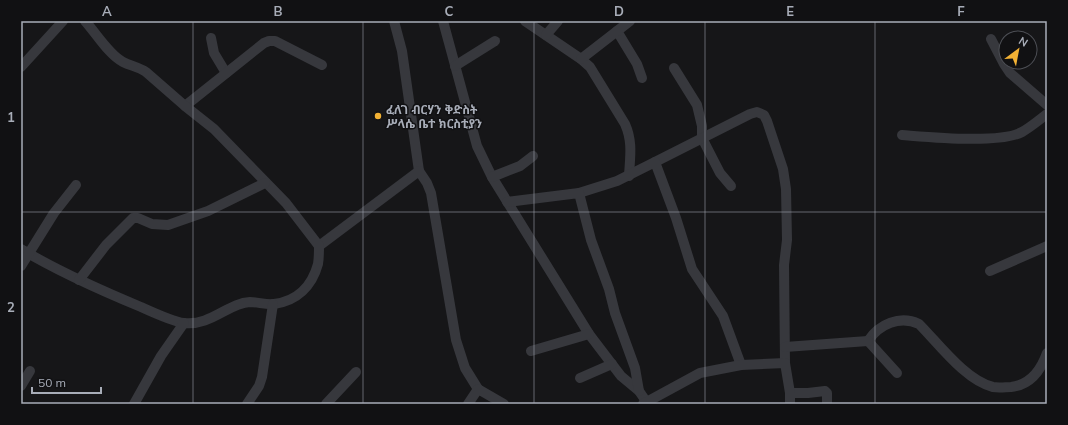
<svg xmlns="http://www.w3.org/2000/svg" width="1068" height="425" viewBox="0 0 1068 425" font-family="Mulish,'Noto Sans Ethiopic',sans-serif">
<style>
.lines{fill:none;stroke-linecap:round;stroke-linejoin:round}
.minor{stroke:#37383d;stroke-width:10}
.grid{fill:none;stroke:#a8adb8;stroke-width:1;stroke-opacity:0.55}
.poi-dot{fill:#f2b134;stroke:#111113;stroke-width:1.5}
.labels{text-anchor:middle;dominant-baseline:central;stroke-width:3;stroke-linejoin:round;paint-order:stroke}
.poi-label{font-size:12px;font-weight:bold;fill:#a8adb8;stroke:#111113;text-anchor:start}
.neatline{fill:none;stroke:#a8adb8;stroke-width:1.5}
.grid-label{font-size:13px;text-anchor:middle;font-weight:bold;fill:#a8adb8}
</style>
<rect width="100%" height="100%" fill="#161618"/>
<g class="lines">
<!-- minor -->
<g class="minor">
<polyline points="394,21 402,51 419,171"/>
<polyline points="443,21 477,146 492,177 589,334 621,376 639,391 648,404"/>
<path d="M525,21L581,59L590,67L625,124C633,142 630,157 629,176"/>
<polyline points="617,31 637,64 642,78"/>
<polyline points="546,35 558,21"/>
<polyline points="211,38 214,53 226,73"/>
<polyline points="991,39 1004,64 1010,73 1047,105"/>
<polyline points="581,59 630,21"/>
<polyline points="455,66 495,41"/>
<polyline points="21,67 63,21"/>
<polyline points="674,68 697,105 702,126 702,138 720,173 731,186"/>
<polyline points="185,106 264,43 269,41 275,41 322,65"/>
<path d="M902,135C929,137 1000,144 1022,132C1031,127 1039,120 1047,114"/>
<polyline points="655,162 750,114 757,112 764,115 767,121 783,169 786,189 787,240 784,265 785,363"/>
<polyline points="492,177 520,166 533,156"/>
<polyline points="579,193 617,181 655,162 676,218 692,269 723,316 741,365"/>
<polyline points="507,202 579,193 591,240 609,289 615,313 635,368 639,391"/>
<polyline points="319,246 419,171 427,183 431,193 456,340 465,368 478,389"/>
<path d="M21,249C59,272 100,290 141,307C152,312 174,322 184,323C211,326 228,303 250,302C258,302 266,305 274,304C297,301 312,286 318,264C319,258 319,251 319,246L286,203L214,129L185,106L146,72C139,67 131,66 123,62C109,55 96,33 85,21"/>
<polyline points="21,266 54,213 76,185"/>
<polyline points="990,271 1047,246"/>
<polyline points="79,280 106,245 133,218 138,218 152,224 168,225 208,211 265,183"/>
<path d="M868,341C879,324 900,315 919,324C938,343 966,381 993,387C999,388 1006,387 1011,387C1030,385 1041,370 1047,353"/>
<polyline points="868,341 897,373"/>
<polyline points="785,347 868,341"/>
<polyline points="531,351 589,334"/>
<polyline points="580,378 612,364"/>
<polyline points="21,386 30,371"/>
<polyline points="790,393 808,393 825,391 827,393 827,404"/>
<polyline points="134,404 161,356 184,323"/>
<polyline points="247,404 259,386 262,377 273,304"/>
<polyline points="326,404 356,372"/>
<polyline points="468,404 478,389 504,404"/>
<polyline points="643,404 700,373 741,365 785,363 790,393 790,404"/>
</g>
</g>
<!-- grid -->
<path class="grid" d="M193,21V404M363,21V404M534,21V404M705,21V404M875,21V404M21,212H1047"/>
<!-- markers -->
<circle class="poi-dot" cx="378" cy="116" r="4"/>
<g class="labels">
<!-- poi labels -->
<g class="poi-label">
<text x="386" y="109">ፈለገ ብርሃን ቅድስት<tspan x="386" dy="14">ሥላሴ ቤተ ክርስቲያን</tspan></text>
</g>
</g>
<!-- border -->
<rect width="1068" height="425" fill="none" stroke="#111113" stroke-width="44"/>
<!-- north arrow -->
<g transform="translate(1018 50) rotate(32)"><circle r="19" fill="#111113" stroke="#4d4f55"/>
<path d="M0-3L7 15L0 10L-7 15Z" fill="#f2b134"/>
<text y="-6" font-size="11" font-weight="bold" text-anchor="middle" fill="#a8adb8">N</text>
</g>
<!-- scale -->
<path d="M32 387v6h69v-6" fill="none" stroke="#a8adb8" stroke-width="2"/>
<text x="38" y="387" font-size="12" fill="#a8adb8" stroke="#111113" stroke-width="3" paint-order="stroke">50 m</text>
<rect x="22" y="22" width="1024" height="381" class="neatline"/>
<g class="grid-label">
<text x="107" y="16">A</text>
<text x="278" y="16">B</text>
<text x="449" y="16">C</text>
<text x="619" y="16">D</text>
<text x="790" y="16">E</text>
<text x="961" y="16">F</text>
<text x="11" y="122">1</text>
<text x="11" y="312">2</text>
</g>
</svg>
